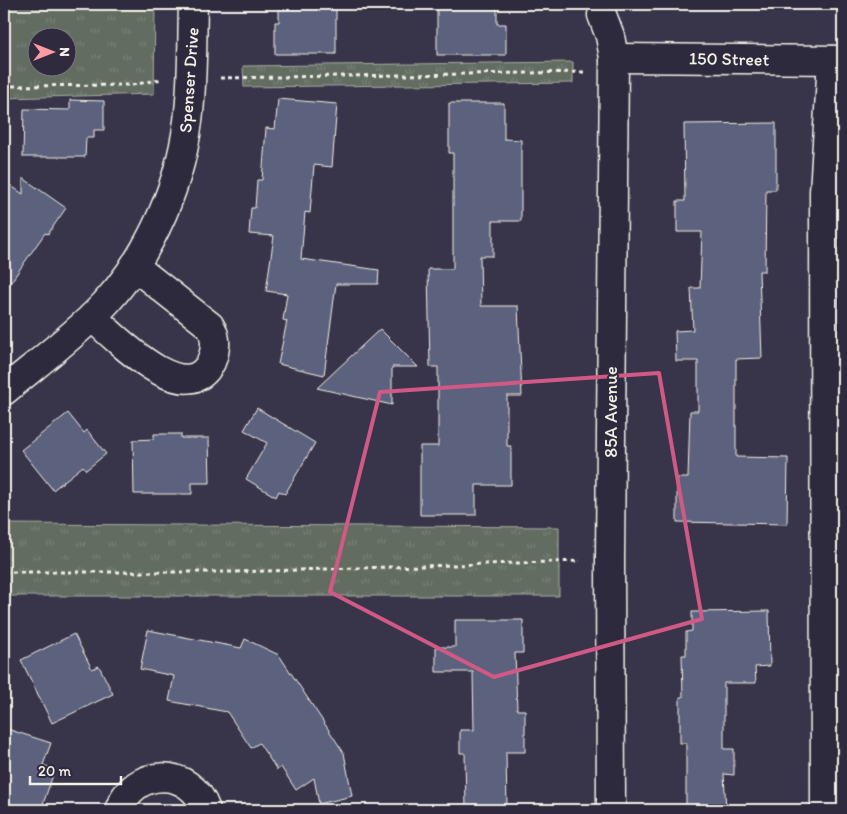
<svg xmlns="http://www.w3.org/2000/svg" width="847" height="814" viewBox="0 0 847 814" font-family="Itim,sans-serif">
<style>
.grass{fill:url(#grass-tufts);stroke:#abaea4;fill-rule:evenodd}
.building{fill:#5c627e;stroke:#f4f1e8}
.lines{fill:none;stroke-linecap:round;stroke-linejoin:round}
.minor-casing{stroke:#f4f1e8;stroke-width:31}
.path{stroke:#f4f1e8;stroke-width:3;stroke-dasharray:4 4;stroke-linecap:butt}
.minor{stroke:#2f2a3d;stroke-width:28}
.marked{fill:none;stroke:#d15985;stroke-width:4;stroke-linejoin:round}
.labels{text-anchor:middle;dominant-baseline:central;stroke-width:4;stroke-linejoin:round;paint-order:stroke}
.street-label{font-size:18px;fill:#f4f1e8;stroke:#2f2a3d}
</style>
<defs>
<pattern id="grass-tufts" width="24" height="20" patternUnits="userSpaceOnUse" patternTransform="scale(1.25)"><rect width="24" height="20" fill="#626c60"/><path d="M3 7l-1-3M5 7V3M7 7l1-3M15 17l-1-3M17 17v-4M19 17l1-3" fill="none" stroke="#798177"/></pattern>
</defs>
<rect width="100%" height="100%" fill="#38354a"/>
<filter id="ink" filterUnits="userSpaceOnUse"><feTurbulence type="fractalNoise" baseFrequency=".02" numOctaves="2"/><feDisplacementMap in="SourceGraphic" scale="10" xChannelSelector="R" yChannelSelector="G"/><feConvolveMatrix kernelMatrix="1 2 1 2 8 2 1 2 1" color-interpolation-filters="sRGB"/></filter>
<g filter="url(#ink)">
<!-- grass -->
<g class="grass">
<path d="M4,4H155L154,94L4,98ZM38,38H68V68H38Z"/>
<polygon points="573,62 573,83 244,87 243,66"/>
<polygon points="4,524 559,527 559,596 4,596"/>
</g>
<!-- building -->
<g class="building">
<polygon points="279,4 336,4 336,54 275,54 275,22 279,22"/>
<polygon points="437,4 494,4 497,6 497,24 506,24 506,55 437,55"/>
<polygon points="278,99 337,104 332,167 314,165 310,213 305,212 301,259 379,270 378,284 336,284 324,375 278,364 287,321 283,320 287,294 266,291 274,236 249,234 251,208 255,208 257,180 262,180 266,128 275,129"/>
<polygon points="70,100 104,101 104,130 94,130 94,138 86,138 85,157 23,157 24,109 70,110"/>
<polygon points="449,103 504,103 504,139 521,140 521,221 493,221 493,256 480,256 481,306 518,306 522,396 507,396 507,446 511,446 511,485 476,485 476,515 420,515 420,446 438,446 438,367 430,367 428,269 453,269 453,153 449,153"/>
<polygon points="776,123 776,190 766,190 765,271 759,271 762,358 736,359 736,457 788,458 787,524 677,522 677,478 688,478 690,411 698,411 698,361 676,361 675,331 693,330 691,288 700,288 702,232 677,232 677,201 685,201 684,124"/>
<polygon points="23,178 66,208 48,234 45,233 4,292 4,181 23,194"/>
<polygon points="380,329 418,367 392,367 392,405 317,388"/>
<polygon points="257,408 315,443 285,494 279,491 276,497 246,479 267,443 244,430"/>
<polygon points="68,413 84,433 87,430 106,454 86,470 83,466 53,490 21,450"/>
<polygon points="154,434 181,434 181,438 209,438 210,483 192,483 192,494 134,494 133,440 154,439"/>
<polygon points="769,611 770,666 755,667 756,683 724,683 724,749 734,749 734,775 724,774 726,810 686,810 686,743 680,743 680,697 683,697 682,655 686,655 686,632 692,631 692,612"/>
<polygon points="455,620 523,620 523,653 515,653 517,710 525,710 525,752 506,752 507,810 466,810 465,753 460,753 460,730 474,730 473,672 436,672 436,647 455,647"/>
<polygon points="148,630 241,648 245,639 279,655 344,753 352,796 319,804 314,778 296,790 281,767 277,770 259,743 251,748 227,712 169,701 174,676 140,669"/>
<polygon points="74,634 92,669 99,666 113,694 52,723 21,660"/>
<polygon points="4,728 51,743 43,765 55,769 41,810 4,810"/>
</g>
<g class="lines">
<defs>
<g id="minor">
<polyline points="602,15 610,36 614,58 610,560 611,810"/>
<polyline points="614,58 843,60"/>
<path d="M92,317C114,336 186,412 211,362C216,350 217,337 210,326L134,266"/>
<path d="M4,391C33,367 63,344 91,318C144,268 179,193 188,121C193,82 192,43 193,4"/>
<path d="M119,810C133,767 191,766 206,810"/>
<polyline points="825,810 824,192 832,60"/>
</g>
</defs>
<!-- minor casing -->
<use href="#minor" class="minor-casing"/>
<!-- path -->
<g class="path">
<polyline points="220,78 586,72"/>
<polyline points="4,86 132,85 162,79"/>
<polyline points="4,572 233,572 580,561"/>
</g>
<!-- minor -->
<use href="#minor" class="minor"/>
</g>
</g>
<!-- marked area -->
<path class="marked" d="M659,373L702,619L494,677L330,592L380,392Z"/>
<g class="labels">
<!-- street labels -->
<g class="street-label">
<text transform="translate(729 59) rotate(1)">150 Street</text>
<text transform="translate(189 80) rotate(-86)">Spenser Drive</text>
<text transform="translate(611 412) rotate(-90)">85A Avenue</text>
</g>
</g>
<!-- margin -->
<rect width="847" height="814" fill="none" stroke="#2f2a3d" stroke-width="20"/>
<rect x="10" y="10" width="827" height="794" fill="none" stroke="#f4f1e8" stroke-width="2" filter="url(#ink)"/>
<!-- north arrow -->
<g transform="translate(52 52) rotate(90)"><circle r="24" fill="#2f2a3d" stroke="#7e7a81"/>
<path d="M0-4L9 19L0 12L-9 19Z" fill="#ff9aa2"/>
<text y="-8" font-size="14" font-weight="bold" text-anchor="middle" fill="#f4f1e8">N</text>
</g>
<!-- scale -->
<path d="M30 776v8h91v-8" fill="none" stroke="#f4f1e8" stroke-width="2.5"/>
<text x="38" y="776" font-size="15" fill="#f4f1e8" stroke="#2f2a3d" stroke-width="4" paint-order="stroke">20 m</text>
</svg>
